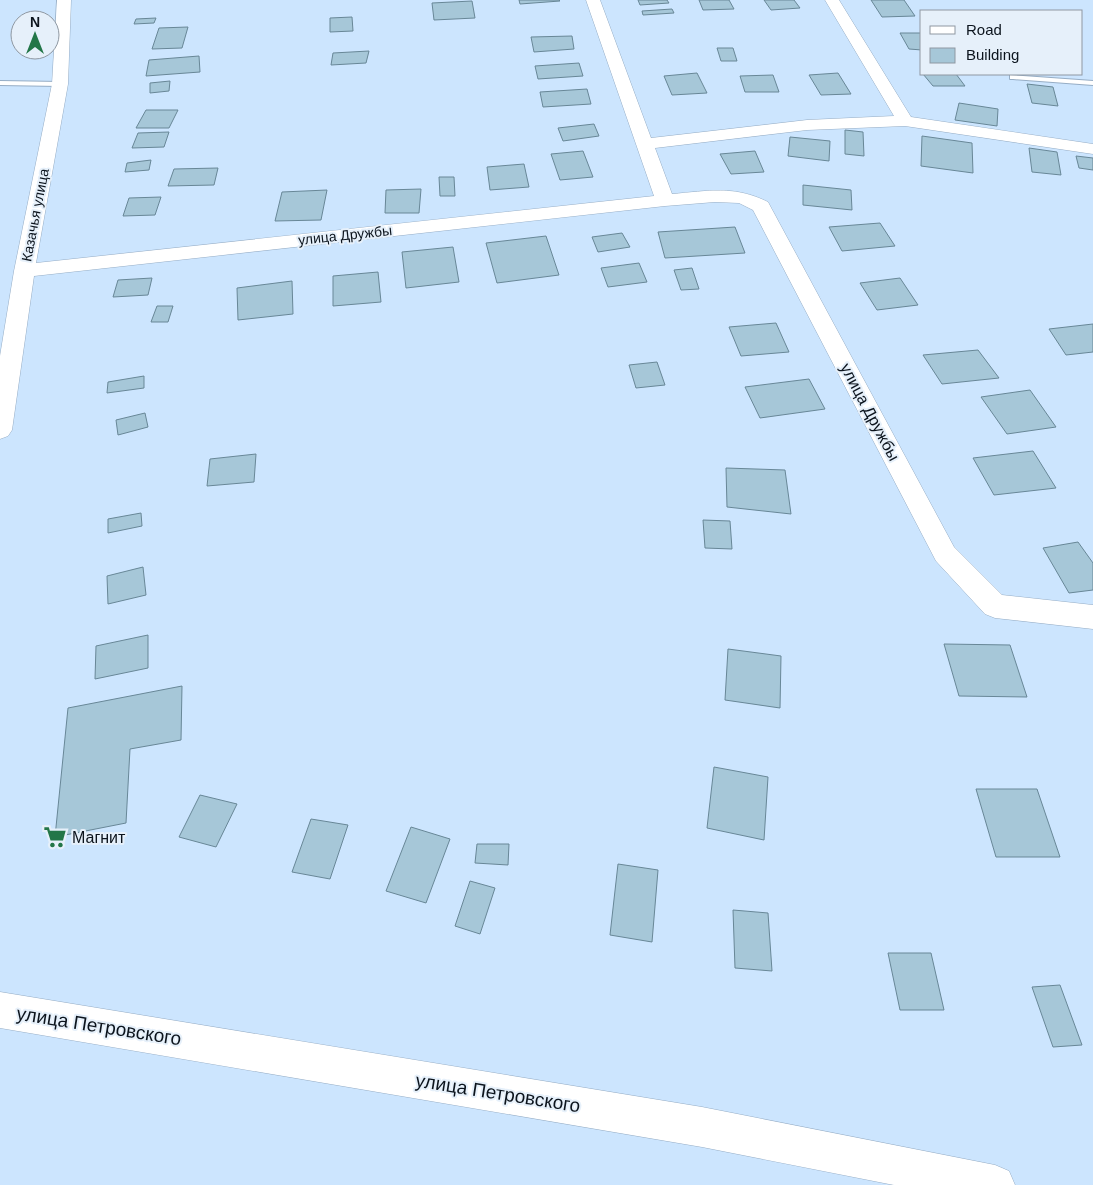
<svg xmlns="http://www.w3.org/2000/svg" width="1093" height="1185" viewBox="0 0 1093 1185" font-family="Arial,sans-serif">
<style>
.building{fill:#a6c7d8;stroke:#688797}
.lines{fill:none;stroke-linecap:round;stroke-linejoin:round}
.service-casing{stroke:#96adc5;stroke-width:2}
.minor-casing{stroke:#96adc5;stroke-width:1}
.service{fill:#fff;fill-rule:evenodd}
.minor{fill:#fff;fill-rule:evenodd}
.labels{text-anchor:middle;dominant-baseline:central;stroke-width:4;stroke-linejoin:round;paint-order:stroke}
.far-street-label{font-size:14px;fill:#0c141d;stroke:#e6f0fa}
.street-label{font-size:16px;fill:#0c141d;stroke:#e6f0fa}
.poi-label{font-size:16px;fill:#0c141d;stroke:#e6f0fa;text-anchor:start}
.near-street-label{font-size:19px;fill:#0c141d;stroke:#e6f0fa}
</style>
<rect width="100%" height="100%" fill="#cce5fe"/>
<!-- building -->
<g class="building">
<polygon points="519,0 559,0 560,1 520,4"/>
<polygon points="638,0 667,0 669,3 640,5"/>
<polygon points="699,0 729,0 734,9 703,10"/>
<polygon points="764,0 794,0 800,8 771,10"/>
<polygon points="871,0 904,0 915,16 882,17"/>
<polygon points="472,1 475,18 434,20 432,3"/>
<polygon points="672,9 674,13 643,15 642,11"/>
<polygon points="352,17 353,31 330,32 330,18"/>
<polygon points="156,18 154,23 134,24 136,19"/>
<polygon points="188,27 182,48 152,49 159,28"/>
<polygon points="900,33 922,33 922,50 909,49"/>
<polygon points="572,36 574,49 534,52 531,37"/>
<polygon points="717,48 733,48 737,61 721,61"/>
<polygon points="369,51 366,63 331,65 333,53"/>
<polygon points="199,56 200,72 146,76 149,60"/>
<polygon points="579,63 583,76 538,79 535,66"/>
<polygon points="697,73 707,93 672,95 664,76"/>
<polygon points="838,73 851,94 821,95 809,75"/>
<polygon points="923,74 956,74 965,86 933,86"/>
<polygon points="773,75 779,92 745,92 740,76"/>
<polygon points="170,81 169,91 150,93 150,83"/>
<polygon points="1027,84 1053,87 1058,106 1032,103"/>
<polygon points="587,89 591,104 543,107 540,92"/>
<polygon points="959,103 998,109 997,126 955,120"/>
<polygon points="146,110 178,110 169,128 136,128"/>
<polygon points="594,124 599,136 563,141 558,128"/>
<polygon points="845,130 863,132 864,156 845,154"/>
<polygon points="169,132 164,147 132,148 138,133"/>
<polygon points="922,136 972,143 973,173 921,166"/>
<polygon points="790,137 830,141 829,161 788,156"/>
<polygon points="1029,148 1057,152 1061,175 1032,172"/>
<polygon points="583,151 593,177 560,180 551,154"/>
<polygon points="755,151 764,172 731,174 720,154"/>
<polygon points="1076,156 1093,158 1093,170 1079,168"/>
<polygon points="151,160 149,170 125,172 127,163"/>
<polygon points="524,164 529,187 490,190 487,167"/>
<polygon points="218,168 214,185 168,186 174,169"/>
<polygon points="439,177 454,177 455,196 440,196"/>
<polygon points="803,185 851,190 852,210 803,205"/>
<polygon points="421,189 419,213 385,213 386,190"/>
<polygon points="327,190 321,220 275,221 282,192"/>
<polygon points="161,197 155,215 123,216 129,198"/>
<polygon points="880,223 895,246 842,251 829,227"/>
<polygon points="735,227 745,253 665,258 658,232"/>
<polygon points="622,233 630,247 598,252 592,237"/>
<polygon points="546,236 559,275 497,283 486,243"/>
<polygon points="453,247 459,282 406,288 402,252"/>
<polygon points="639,263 647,282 608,287 601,268"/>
<polygon points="692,268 699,289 681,290 674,270"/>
<polygon points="378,272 381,302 333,306 333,276"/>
<polygon points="152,278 148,295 113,297 118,280"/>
<polygon points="900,278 918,305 877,310 860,283"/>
<polygon points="292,281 293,314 238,320 237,288"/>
<polygon points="157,306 173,306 168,322 151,322"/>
<polygon points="776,323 789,352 741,356 729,327"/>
<polygon points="1093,324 1093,352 1066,355 1049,329"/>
<polygon points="978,350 999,378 942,384 923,355"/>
<polygon points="657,362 665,385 636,388 629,365"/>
<polygon points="144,376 144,388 107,393 108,382"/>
<polygon points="809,379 825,409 760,418 745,387"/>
<polygon points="1030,390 1056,427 1007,434 981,397"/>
<polygon points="145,413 148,427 118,435 116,420"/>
<polygon points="1033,451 1056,488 994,495 973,458"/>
<polygon points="256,454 254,482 207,486 210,459"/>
<polygon points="726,468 785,470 791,514 727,507"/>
<polygon points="141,513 142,526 108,533 108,519"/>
<polygon points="703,520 730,521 732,549 705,548"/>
<polygon points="1078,542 1093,563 1093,590 1069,593 1043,548"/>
<polygon points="143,567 146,595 108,604 107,576"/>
<polygon points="148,635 148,668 95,679 96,646"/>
<polygon points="944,644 1010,645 1027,697 959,696"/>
<polygon points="728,649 781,656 780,708 725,700"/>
<polygon points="182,686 181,740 130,749 126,823 55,837 68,708"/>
<polygon points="714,767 768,777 764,840 707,828"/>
<polygon points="976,789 1037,789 1060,857 996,857"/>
<polygon points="200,795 237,804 216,847 179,837"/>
<polygon points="311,819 348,825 330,879 292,872"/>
<polygon points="411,827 450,839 426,903 386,891"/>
<polygon points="477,844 509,844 508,865 475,863"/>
<polygon points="618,864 658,870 652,942 610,935"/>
<polygon points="470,881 495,888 480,934 455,926"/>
<polygon points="733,910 768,913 772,971 735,968"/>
<polygon points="888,953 931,953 944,1010 900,1010"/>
<polygon points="1060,985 1082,1045 1053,1047 1032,987"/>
</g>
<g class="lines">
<defs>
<g id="service">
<polygon points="1010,75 1093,81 1093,85 1013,79 1010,79"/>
<polygon points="0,81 60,82 64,84 60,86 0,85"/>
</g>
<g id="minor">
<path d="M57,0H71L68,84L36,263L654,196L586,0H600L651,138L807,120L894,116L825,0H839L911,117L1093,144V154L905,126L807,130L655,148L672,194C708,191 734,185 768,202L954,547L1002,595L1093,605V629L995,618L985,614L936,561L753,210L739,203L715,202L665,206L34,276L12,430L8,436L0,439V356L14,271L52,84Z"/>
<polygon points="0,992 702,1107 995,1165 1009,1171 1015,1185 894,1185 702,1147 0,1028"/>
</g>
</defs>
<!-- service casing -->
<use href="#service" class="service-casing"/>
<!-- minor casing -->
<use href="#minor" class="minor-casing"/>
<!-- service -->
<use href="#service" class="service"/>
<!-- minor -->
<use href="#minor" class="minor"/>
</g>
<!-- icons -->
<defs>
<symbol id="supermarket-bare" viewBox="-9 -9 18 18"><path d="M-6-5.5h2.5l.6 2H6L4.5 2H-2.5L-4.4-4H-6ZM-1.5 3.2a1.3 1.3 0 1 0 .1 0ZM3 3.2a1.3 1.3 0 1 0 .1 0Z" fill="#237648" stroke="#e6f0fa" stroke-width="2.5" paint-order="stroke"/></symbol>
</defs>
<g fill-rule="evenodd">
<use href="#supermarket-bare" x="39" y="821" width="32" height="32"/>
</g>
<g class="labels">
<!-- far-street labels -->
<g class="far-street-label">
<text transform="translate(35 215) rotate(-79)">Казачья улица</text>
<text transform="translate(345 235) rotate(-6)">улица Дружбы</text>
</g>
<!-- street labels -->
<g class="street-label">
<text transform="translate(870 412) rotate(62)">улица Дружбы</text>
</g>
<!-- poi labels -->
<g class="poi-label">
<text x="72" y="837">Магнит</text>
</g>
<!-- near-street labels -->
<g class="near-street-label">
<text transform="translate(99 1026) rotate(9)">улица Петровского</text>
<text transform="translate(498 1093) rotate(9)">улица Петровского</text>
</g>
</g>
<!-- legend -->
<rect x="920" y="10" width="162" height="65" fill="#e6f0fa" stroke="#8f98a2"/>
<rect x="930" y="26" width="25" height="8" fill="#ffffff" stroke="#8f98a2"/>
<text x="966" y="35" font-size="15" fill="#0c141d">Road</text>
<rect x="930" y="48" width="25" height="15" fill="#a6c7d8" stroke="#8f98a2"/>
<text x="966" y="60" font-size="15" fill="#0c141d">Building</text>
<!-- north arrow -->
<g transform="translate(35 35)"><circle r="24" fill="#e6f0fa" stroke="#8f98a2"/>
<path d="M0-4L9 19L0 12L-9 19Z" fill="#237648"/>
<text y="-8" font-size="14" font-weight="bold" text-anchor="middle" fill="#0c141d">N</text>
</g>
</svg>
